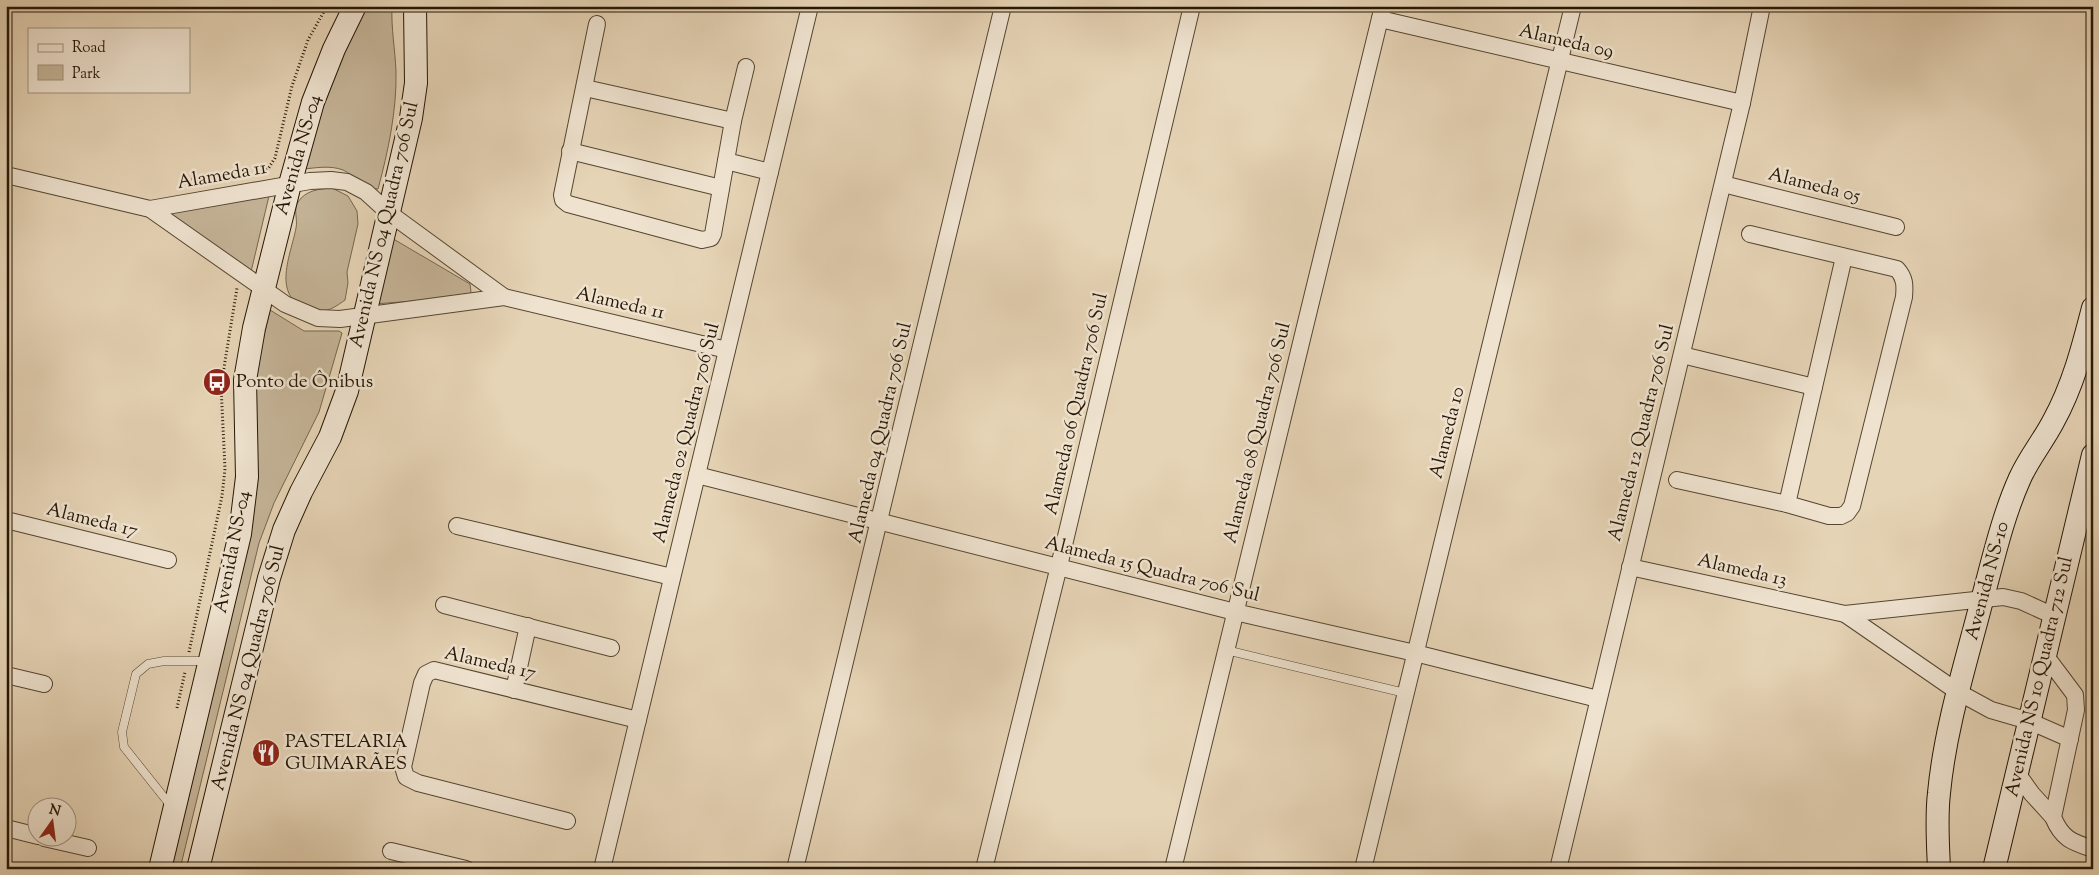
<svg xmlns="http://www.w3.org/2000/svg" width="2099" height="875" viewBox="0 0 2099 875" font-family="'Sorts Mill Goudy',serif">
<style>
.green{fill:#c5b498;stroke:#75664e}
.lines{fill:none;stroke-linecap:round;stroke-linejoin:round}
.lane-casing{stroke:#554631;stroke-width:9}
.street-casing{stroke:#554631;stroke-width:18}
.secondary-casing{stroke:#251705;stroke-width:24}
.path{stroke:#251705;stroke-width:3;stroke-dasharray:1 2.5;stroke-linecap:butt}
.lane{stroke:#efe3d0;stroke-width:8}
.street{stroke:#efe3d0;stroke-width:16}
.secondary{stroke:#efe3d0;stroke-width:22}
.labels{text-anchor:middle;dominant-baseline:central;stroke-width:5;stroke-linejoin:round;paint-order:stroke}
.street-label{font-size:19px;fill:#251705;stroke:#efe3d0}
.poi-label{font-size:19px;fill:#251705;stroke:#efe3d0;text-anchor:start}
</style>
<rect width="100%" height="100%" fill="#e6d4b6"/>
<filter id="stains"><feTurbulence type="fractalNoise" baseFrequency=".004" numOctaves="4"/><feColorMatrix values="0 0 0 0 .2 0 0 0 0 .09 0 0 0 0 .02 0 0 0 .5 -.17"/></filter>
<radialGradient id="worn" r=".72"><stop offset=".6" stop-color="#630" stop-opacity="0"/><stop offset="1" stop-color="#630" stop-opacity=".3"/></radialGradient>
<!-- green -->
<g class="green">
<path d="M365,6H392C391,28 395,49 396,71C397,110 388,152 378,189C364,190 355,175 343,170C330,165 316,168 303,169L322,97Z"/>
<path d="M332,188L348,196L357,211L358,224L347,272L348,283L345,300C333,309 322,315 307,309C271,295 291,255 296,228C298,220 293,209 298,202C306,190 319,189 332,188Z"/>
<polygon points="268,194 269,196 250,276 153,209"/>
<polygon points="390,237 470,284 471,292 466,297 374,304"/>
<polygon points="270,310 304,331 339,331 342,333 319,412 274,503 259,543 180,869 165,869 198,736 251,391"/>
</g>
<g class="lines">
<defs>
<g id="lane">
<polyline points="1226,650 1405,693"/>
<polyline points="171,806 124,747 122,732 136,674 148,664 164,661 208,661"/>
</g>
<g id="street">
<polyline points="1380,19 1742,103"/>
<polyline points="597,24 562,195 563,200 568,204 702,240 711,238 713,234 733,121 746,67"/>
<polyline points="585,88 733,121"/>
<polyline points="570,151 721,188"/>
<polyline points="726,161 770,172"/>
<polyline points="6,175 150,209 285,304 318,318 340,319 504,297 727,350"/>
<polyline points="1723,184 1896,227"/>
<polyline points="150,209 310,181 331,180 347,182 366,192 389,213 504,297"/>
<polyline points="1682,355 1814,387"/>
<polyline points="697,475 1235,612 1415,653 1598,699"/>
<path d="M1677,480L1787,504L1829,516H1841L1847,513L1852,506L1904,297C1905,285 1905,278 1897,269L1750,234"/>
<polyline points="1787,504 1844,257"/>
<polyline points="6,520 168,560"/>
<polyline points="457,526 672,577"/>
<polyline points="1630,567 1845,614 2003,597 2021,601 2054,616"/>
<polyline points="444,605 611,648"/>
<polyline points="1845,614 1958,692 1991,710 2029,721 2070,739"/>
<path d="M2045,655L2075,695L2076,710L2053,817C2062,839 2072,842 2093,849"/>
<polyline points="6,675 44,684"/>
<polyline points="514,690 528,626"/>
<polyline points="2017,773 2032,794 2053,817"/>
<polyline points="567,821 418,783 406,777 403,767 422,683 426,674 434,670 638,720"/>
<polyline points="6,828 38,836"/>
<polyline points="44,838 88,848"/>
<polyline points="391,851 466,869"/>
<polyline points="602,869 810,6"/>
<polyline points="795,869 1003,6"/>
<polyline points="984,869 1059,566 1192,6"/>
<polyline points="1173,869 1383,6"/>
<polyline points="1363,869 1573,6"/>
<polyline points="1558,869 1742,103 1762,6"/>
</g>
<g id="secondary">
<polyline points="160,869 240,534 247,477 245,380 254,328 290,184 313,102 334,49 355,6"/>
<polyline points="198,869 269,578 284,530 301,492 330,437 347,391 411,118 416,83 415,6"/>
<path d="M1939,869C1938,844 1936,818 1939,793C1945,729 1965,666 1981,604C1993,561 2002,518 2020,478C2029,458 2043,441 2053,422C2073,386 2083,347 2093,308"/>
<polyline points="1994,869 2093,455"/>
</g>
</defs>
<!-- lane casing -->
<use href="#lane" class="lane-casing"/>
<!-- street casing -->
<use href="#street" class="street-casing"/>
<!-- secondary casing -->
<use href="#secondary" class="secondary-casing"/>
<!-- path -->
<g class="path">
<polyline points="256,172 268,169 275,158 292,86 308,40 327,6"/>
<polyline points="189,188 190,179 238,175"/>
<polyline points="189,652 222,496 225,469 221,386 237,288"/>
<polyline points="177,708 185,672"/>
</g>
<!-- lane -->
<use href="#lane" class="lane"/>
<!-- street -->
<use href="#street" class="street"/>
<!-- secondary -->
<use href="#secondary" class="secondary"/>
</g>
<!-- icons -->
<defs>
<symbol id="bus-disc" viewBox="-11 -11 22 22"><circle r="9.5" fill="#8f2418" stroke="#efe3d0"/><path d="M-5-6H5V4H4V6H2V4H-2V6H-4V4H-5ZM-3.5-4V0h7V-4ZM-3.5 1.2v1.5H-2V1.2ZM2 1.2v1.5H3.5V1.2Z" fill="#fff"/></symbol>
<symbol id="restaurant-disc" viewBox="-11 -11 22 22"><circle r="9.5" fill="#8f2418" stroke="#efe3d0"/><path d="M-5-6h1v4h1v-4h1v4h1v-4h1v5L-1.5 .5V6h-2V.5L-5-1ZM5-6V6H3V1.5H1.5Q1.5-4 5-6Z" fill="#fff"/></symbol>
</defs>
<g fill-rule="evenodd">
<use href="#bus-disc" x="201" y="366" width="32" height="32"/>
<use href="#restaurant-disc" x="250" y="737" width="32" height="32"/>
</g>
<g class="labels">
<!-- street labels -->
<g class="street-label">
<text transform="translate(1566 42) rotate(13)">Alameda 09</text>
<text transform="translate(299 155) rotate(-74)">Avenida NS-04</text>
<text transform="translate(222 176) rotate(-10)">Alameda 11</text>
<text transform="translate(1814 186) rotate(14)">Alameda 05</text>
<text transform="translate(385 225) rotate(-77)">Avenida NS 04 Quadra 706 Sul</text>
<text transform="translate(620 304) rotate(13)">Alameda 11</text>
<text transform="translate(1077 404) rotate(-77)">Alameda 06 Quadra 706 Sul</text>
<text transform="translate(687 433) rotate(-76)">Alameda 02 Quadra 706 Sul</text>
<text transform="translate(881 433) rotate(-77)">Alameda 04 Quadra 706 Sul</text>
<text transform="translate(1258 433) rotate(-76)">Alameda 08 Quadra 706 Sul</text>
<text transform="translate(1448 433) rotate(-76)">Alameda 10</text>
<text transform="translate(1642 433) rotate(-76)">Alameda 12 Quadra 706 Sul</text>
<text transform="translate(92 521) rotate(14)">Alameda 17</text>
<text transform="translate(233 552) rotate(-79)">Avenida NS-04</text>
<text transform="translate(1152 570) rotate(14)">Alameda 15 Quadra 706 Sul</text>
<text transform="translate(1742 571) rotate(13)">Alameda 13</text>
<text transform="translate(1988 581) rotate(-75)">Avenida NS-10</text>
<text transform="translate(490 664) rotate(13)">Alameda 17</text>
<text transform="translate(249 668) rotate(-76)">Avenida NS 04 Quadra 706 Sul</text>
<text transform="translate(2040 677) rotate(-77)">Avenida NS 10 Quadra 712 Sul</text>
</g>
<!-- poi labels -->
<g class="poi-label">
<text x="236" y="382">Ponto de Ônibus</text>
<text x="285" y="742">PASTELARIA<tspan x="285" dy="22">GUIMARÃES</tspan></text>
</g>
</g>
<!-- margin -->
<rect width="2099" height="875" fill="none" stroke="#e6d4b6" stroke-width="25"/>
<rect x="8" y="8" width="2084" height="860" fill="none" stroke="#251705" stroke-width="2.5"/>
<rect x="12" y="12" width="2074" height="850" fill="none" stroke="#251705"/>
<!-- legend -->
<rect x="28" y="28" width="162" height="65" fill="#efe3d0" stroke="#9e917f"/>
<rect x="38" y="44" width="25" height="8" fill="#efe3d0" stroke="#9e917f"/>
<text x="72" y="52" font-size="15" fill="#251705">Road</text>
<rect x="38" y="65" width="25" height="15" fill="#c5b498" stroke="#9e917f"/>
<text x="72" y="78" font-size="15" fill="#251705">Park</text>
<!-- north arrow -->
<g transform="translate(52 822) rotate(14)"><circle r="24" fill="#efe3d0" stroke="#9e917f"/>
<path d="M0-4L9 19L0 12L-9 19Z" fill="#8f2418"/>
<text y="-8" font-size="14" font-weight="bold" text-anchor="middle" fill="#251705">N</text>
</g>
<rect width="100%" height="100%" filter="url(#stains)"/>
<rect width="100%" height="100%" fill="url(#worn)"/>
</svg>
